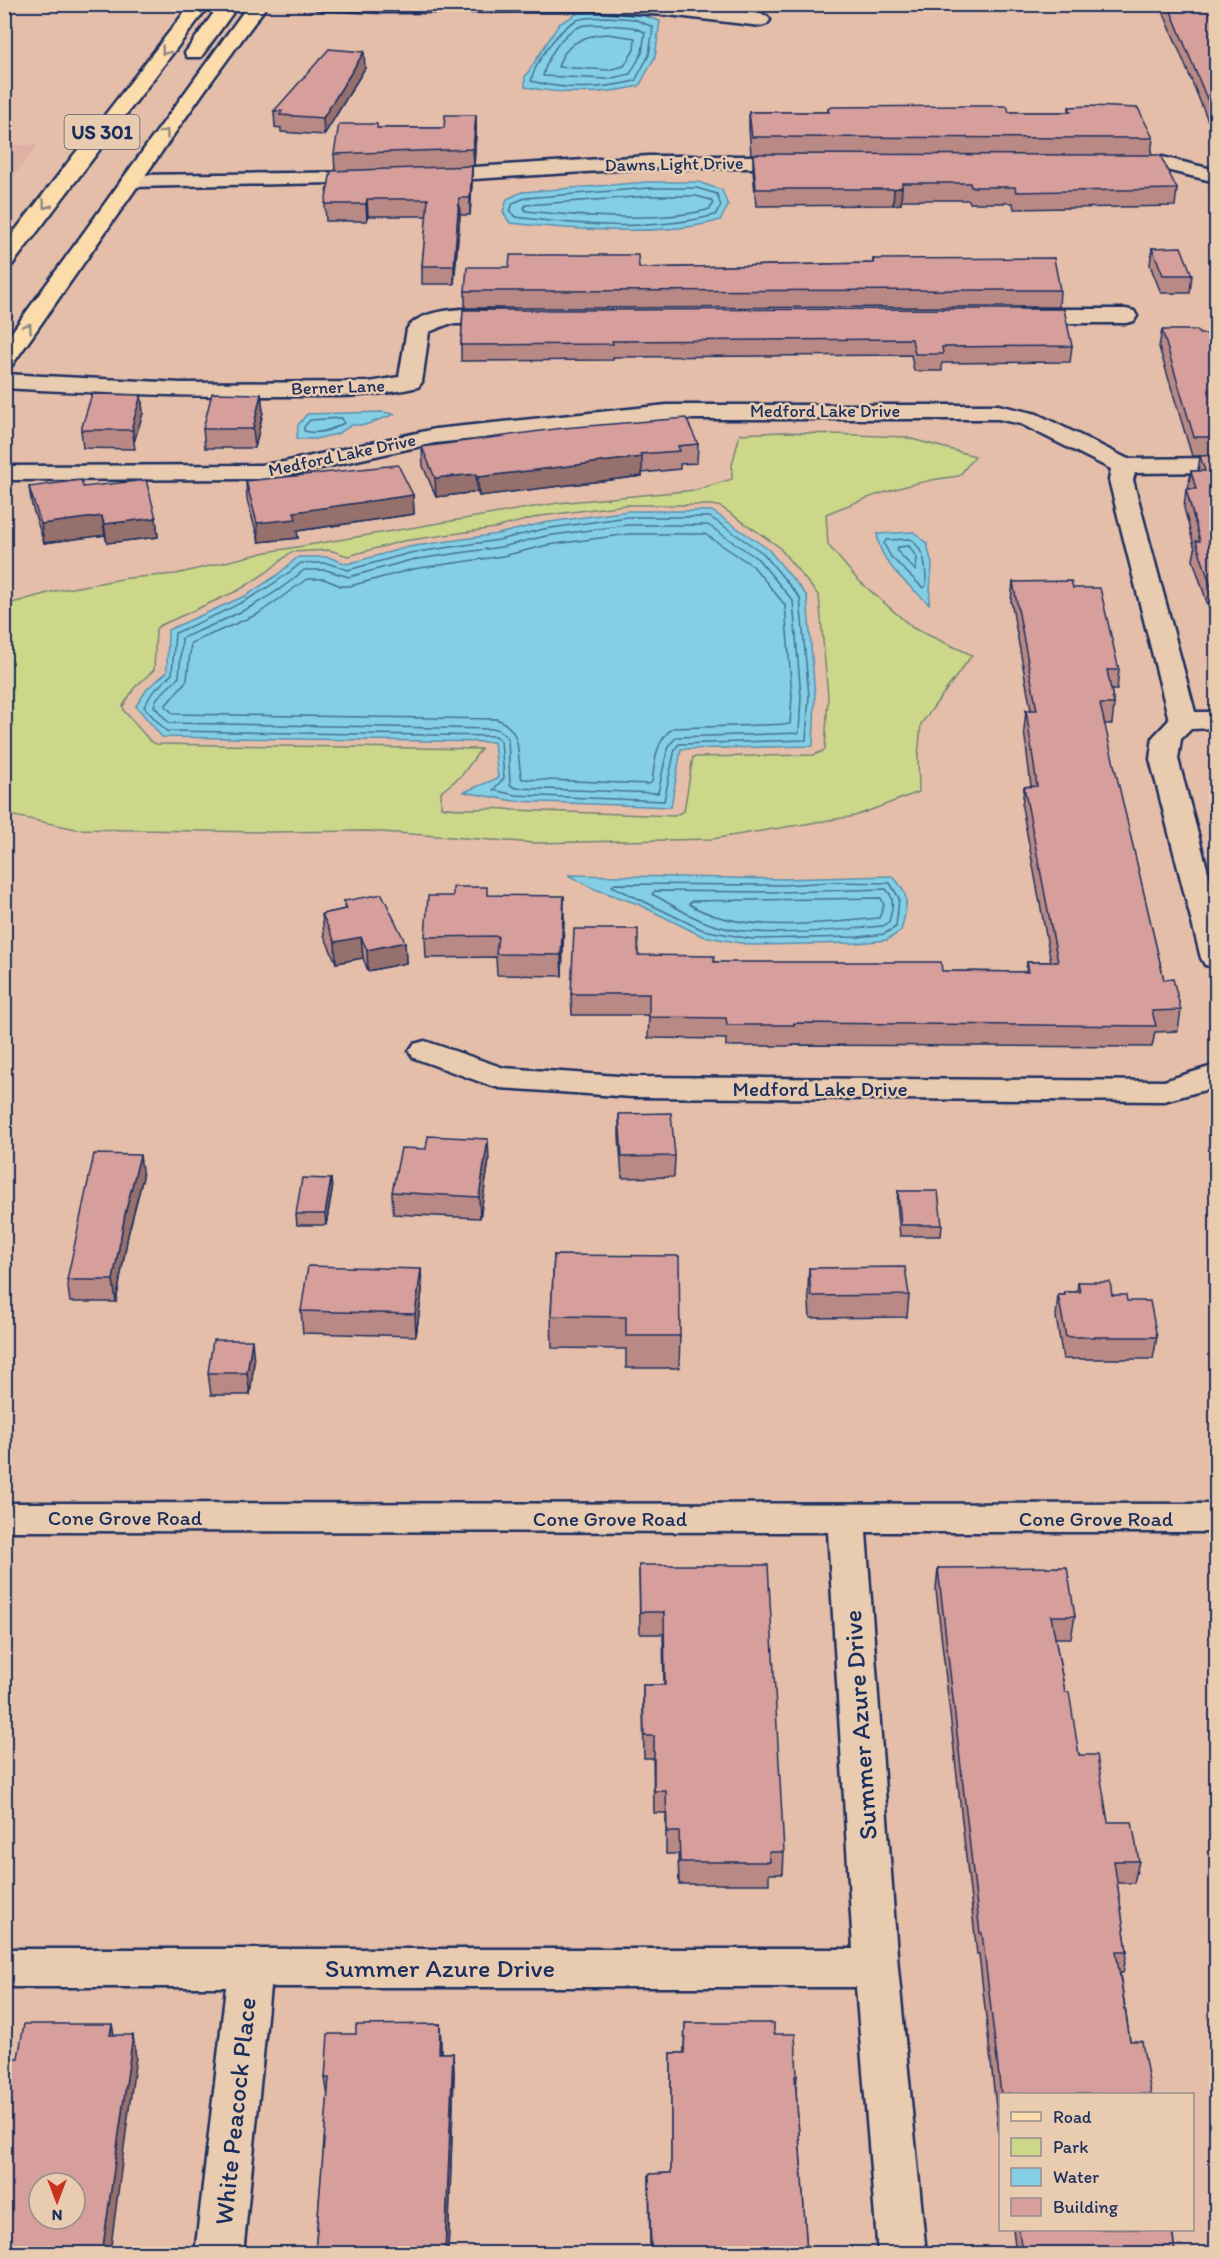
<svg xmlns="http://www.w3.org/2000/svg" width="1221" height="2258" viewBox="0 0 1221 2258" font-family="Itim,sans-serif">
<style>
.built{fill:#ddb2a5}
.green{fill:#ccd78a;stroke:#748374;stroke-width:1.5;fill-rule:evenodd}
.water{fill:#84cfe4;stroke:#5a8fae;stroke-width:1.5}
.lines{fill:none;stroke-linecap:round;stroke-linejoin:round}
.shore{stroke:#456f94;stroke-width:1.5}
.minor-casing{stroke:#1b2f5e;stroke-width:5}
.major-casing{stroke:#1b2f5e;stroke-width:5}
.minor{fill:#e9cbb0;fill-rule:evenodd}
.major{fill:#fddcac;fill-rule:evenodd}
.wall{fill:#b98985;stroke:#1b2f5e;stroke-width:1.5}
.shaded-wall{fill:#966f6c;stroke:#1b2f5e;stroke-width:1.5}
.building{fill:#d79f9b;stroke:#1b2f5e;stroke-width:1.5;fill-rule:evenodd}
.oneway{stroke:#8c8685}
.labels{text-anchor:middle;dominant-baseline:central;stroke-width:5;stroke-linejoin:round;paint-order:stroke}
.far-street-label{font-size:18px;fill:#1b2f5e;stroke:#e9cbb0}
.shield{fill:#e9cbb0;stroke:#595e77;stroke-width:1.5}
.shield-label{font-size:20px;font-weight:bold;fill:#1b2f5e}
.street-label{font-size:21px;fill:#1b2f5e;stroke:#e9cbb0}
.near-street-label{font-size:26px;fill:#1b2f5e;stroke:#e9cbb0}
</style>
<rect width="100%" height="100%" fill="#e5beaa"/>
<filter id="ink" filterUnits="userSpaceOnUse"><feTurbulence type="fractalNoise" baseFrequency=".0167" numOctaves="2"/><feDisplacementMap in="SourceGraphic" scale="12" xChannelSelector="R" yChannelSelector="G"/><feConvolveMatrix kernelMatrix="1 2 1 2 8 2 1 2 1" color-interpolation-filters="sRGB"/></filter>
<g filter="url(#ink)">
<!-- built -->
<polygon class="built" points="5,145 38,145 5,187 4,145"/>
<!-- green -->
<path class="green" d="M783,432L904,437L975,456L959,476C915,480 867,497 826,514L828,545L857,579L913,628L972,655L921,724L918,757L919,792L855,816L711,839L535,843L368,831L266,832L76,829L5,814V605L55,591L128,578L176,574L267,552L558,503L696,490L732,479V465L740,434ZM625,505H712L721,507L778,546L819,596L828,696L825,750L814,755L693,757L684,811L674,816L513,810C488,806 465,812 441,807V792L462,775L481,749L156,744L150,741L124,711L123,706L135,687L154,670L156,629L159,626L239,590L267,572L291,552L329,550L348,556L403,541L495,528L541,516Z"/>
<!-- water -->
<g class="water">
<path d="M606,11L635,13L660,21L655,57L639,86C602,95 562,94 525,87V77L559,24L578,13Z"/>
<path d="M648,182H698L722,190L728,206L720,220C667,237 567,229 510,223L503,212L507,199L522,192Z"/>
<polygon points="382,412 395,414 365,425 352,425 337,434 315,439 297,439 298,425 307,414"/>
<polygon points="628,511 712,511 768,549 807,596 815,696 813,746 681,749 671,807 514,801 464,792 498,778 494,742 162,737 136,706 147,689 167,672 168,630 247,595 276,576 298,557 328,557 347,564 408,547 498,534 543,523"/>
<path d="M914,532L927,544L932,564L929,604C909,585 879,563 877,534Z"/>
<path d="M568,875L782,879L892,876C912,895 907,906 901,931L887,940L858,943L752,945L702,936L638,904L592,888Z"/>
</g>
<g class="lines">
<!-- shore -->
<g class="shore">
<path d="M606,17L634,19L653,27L649,55L635,81C601,89 564,90 531,81C535,62 559,28 577,20C586,17 597,18 606,17Z"/>
<path d="M606,25L632,27L645,32L642,53L630,74L608,79L543,76C547,58 562,32 581,26C589,23 598,25 606,25Z"/>
<path d="M607,34L635,38L634,50L624,66L608,70L558,67C565,43 584,35 607,34Z"/>
<path d="M649,188H697L717,194L721,206L715,215C651,232 580,225 515,217L510,211L513,203L525,198Z"/>
<path d="M649,196H696L711,200L713,204L710,209C663,223 576,216 526,211L524,208L526,205Z"/>
<path d="M342,418L344,423C332,430 318,435 304,431V427L310,420Z"/>
<path d="M628,517H710L763,553L800,598L809,696L806,740L679,744L675,749L664,801L515,795L493,790L504,778L501,741L495,736L166,731L144,707L152,693L172,674L175,633C221,613 262,596 301,563H327L348,570L410,553L499,540L544,529Z"/>
<path d="M628,525H708L758,559L793,601L801,696L799,733L677,737L668,746L658,793L516,788L510,785L508,738L497,729L169,723L154,706L157,698L179,677L182,638C227,619 267,603 304,570H326L349,577L411,560L501,547L546,536Z"/>
<path d="M629,534H705L753,566L785,605L792,696L790,724L673,728C655,741 655,762 652,782L649,784L522,779C515,754 525,732 497,719L174,714L165,706L187,680L191,643L258,614L307,579H324L341,586H350L413,569L503,556L548,545Z"/>
<path d="M911,539C926,552 926,568 926,586L923,588L891,557L884,544L886,540Z"/>
<polygon points="909,546 917,558 916,571 897,551 898,547"/>
<polygon points="834,882 890,883 899,898 896,927 884,934 858,937 752,939 703,930 612,886 615,884 782,885"/>
<path d="M886,889C896,899 892,909 889,922L883,926C833,930 751,941 705,922C687,915 669,903 652,894L655,891L782,892Z"/>
<path d="M881,898L884,905L879,918C824,923 737,935 689,904L692,901Z"/>
</g>
<defs>
<g id="minor">
<polygon points="309,4 673,4 761,14 767,16 770,20 767,24 761,26 668,15 598,11 382,12 318,9"/>
<polygon points="649,156 798,156 805,158 808,162 805,166 798,168 649,168 427,182 420,180 417,176 420,172 427,170"/>
<polygon points="1119,157 1162,157 1216,170 1216,182 1162,169 1112,167 1109,163 1112,159"/>
<polygon points="375,172 382,174 385,178 382,182 131,187 124,185 121,181 124,177 131,175"/>
<path d="M461,309L516,312L519,317L516,322L508,324H449L429,332L422,382L418,387C372,398 325,396 278,396C186,397 96,393 4,388V374L181,383L369,382L399,377L407,329C418,313 443,311 461,309Z"/>
<polygon points="1022,309 1126,309 1134,311 1137,316 1134,321 1126,323 1022,323 1014,321 1011,316 1014,311"/>
<polygon points="667,405 998,405 1037,414 1128,459 1216,458 1216,472 1135,473 1133,480 1195,712 1216,712 1216,728 1191,729 1181,739 1178,759 1216,902 1216,967 1205,965 1201,958 1150,759 1153,737 1169,720 1109,480 1111,469 1021,424 998,419 667,419 435,443 284,476 260,479 4,480 4,466 260,465 284,462 435,429"/>
<polygon points="425,1041 504,1068 632,1077 1164,1081 1216,1065 1216,1087 1164,1101 632,1097 500,1088 489,1085 414,1058 409,1051 414,1044"/>
<polygon points="4,1503 1216,1504 1216,1532 866,1532 898,1968 926,2254 878,2254 856,1987 270,1987 243,2254 195,2254 226,1987 4,1987 4,1949 853,1949 828,1532 4,1531"/>
</g>
<g id="major">
<polygon points="191,4 210,4 12,265 4,266 4,245"/>
<polygon points="220,4 239,4 201,57 187,57 185,53"/>
<polygon points="249,4 268,4 205,90 12,365 4,367 4,343"/>
</g>
</defs>
<!-- minor casing -->
<use href="#minor" class="minor-casing"/>
<!-- major casing -->
<use href="#major" class="major-casing"/>
<!-- minor -->
<use href="#minor" class="minor"/>
<!-- major -->
<use href="#major" class="major"/>
</g>
<!-- wall -->
<g class="wall">
<polygon points="1160,4 1216,4 1216,140"/>
<polygon points="365,68 324,135 281,132 281,128 275,127 274,111"/>
<polygon points="1069,107 1153,138 1151,155 1177,189 1175,206 1014,209 1013,203 970,203 969,200 902,200 901,204 893,205 756,206 753,170 753,154 751,154 749,128 749,112 828,112 828,109 1009,112 1069,112"/>
<polygon points="476,115 476,132 474,166 472,166 472,183 470,215 460,215 454,284 422,284 422,266 427,216 368,216 367,221 326,221 325,204 335,171 334,154 378,128 444,128"/>
<polygon points="1152,248 1192,275 1190,293 1161,293 1150,265"/>
<polygon points="873,259 1060,290 1059,307 465,308 465,291 639,268 873,263"/>
<polygon points="463,310 1072,346 1070,362 942,363 942,371 914,371 911,355 613,357 613,360 461,361 461,345"/>
<polygon points="1162,330 1199,334 1216,347 1216,630 1193,560 1195,549 1184,508 1186,489 1188,489 1191,471 1198,471 1200,456 1192,456 1159,347"/>
<polygon points="261,394 263,412 255,448 205,448 203,429"/>
<polygon points="141,395 143,413 134,442 135,449 83,448 81,430"/>
<polygon points="698,444 697,463 680,464 680,469 642,473 642,476 479,496 477,492 436,497 423,466 422,447"/>
<polygon points="246,481 413,495 414,514 297,531 298,538 259,542 247,500"/>
<polygon points="29,487 83,487 156,518 158,537 107,543 105,535 44,543 32,506"/>
<polygon points="1013,582 1073,588 1119,670 1117,690 1111,690 1114,704 1112,724 1104,724 1164,980 1181,1010 1178,1031 1155,1032 1152,1047 793,1045 793,1046 726,1046 726,1039 648,1038 649,1015 572,1015 571,994 638,955 714,962 942,971 1026,972 1027,962 1051,962 1022,807 1024,787 1031,786 1024,730 1026,710 1031,710 1011,601"/>
<polygon points="488,895 564,916 562,976 497,975 496,957 426,958 425,937"/>
<polygon points="344,901 405,942 406,963 368,971 363,958 336,963 324,935 322,914 345,909"/>
<polygon points="619,1114 675,1156 674,1177 622,1178 619,1136"/>
<polygon points="489,1160 480,1218 393,1214 392,1192"/>
<polygon points="143,1177 128,1235 116,1302 70,1302 67,1280"/>
<polygon points="331,1179 332,1190 326,1225 297,1225 296,1214"/>
<polygon points="898,1191 942,1225 941,1236 900,1236 897,1202"/>
<polygon points="554,1255 680,1336 679,1368 626,1368 626,1349 552,1348 551,1316"/>
<polygon points="809,1268 909,1295 907,1317 810,1318 808,1289"/>
<polygon points="421,1269 422,1291 416,1336 303,1333 301,1311"/>
<polygon points="1078,1282 1127,1301 1157,1337 1153,1359 1063,1359 1056,1317 1058,1295 1064,1295 1065,1292 1077,1292"/>
<polygon points="254,1362 250,1395 211,1395 208,1373"/>
<polygon points="639,1565 784,1852 783,1874 769,1874 769,1884 679,1884 678,1854 666,1854 666,1813 654,1813 653,1758 644,1758 643,1707 643,1685 664,1685 663,1634 640,1634"/>
<polygon points="938,1568 1075,1616 1071,1638 1055,1638 1065,1692 1079,1755 1108,1822 1139,1861 1134,1883 1117,1883 1127,1951 1123,1973 1120,1973 1130,2041 1000,2094 1000,2144 979,1954 977,1954 936,1590"/>
<polygon points="685,2023 774,2034 797,2076 796,2091 807,2253 650,2253 649,2174 671,2173 671,2053 684,2053"/>
<polygon points="440,2024 441,2053 453,2053 454,2074 448,2253 315,2253 328,2097 325,2078 356,2034"/>
<polygon points="1013,2229 1172,2229 1175,2253 1016,2253"/>
</g>
<!-- shaded-wall -->
<g class="shaded-wall">
<polygon points="364,52 365,68 324,135 323,118"/>
<polygon points="476,115 476,132 474,166 473,149"/>
<polygon points="472,166 472,183 470,215 470,198"/>
<polygon points="902,187 901,204 893,205 894,189"/>
<polygon points="459,198 460,215 454,284 454,266"/>
<polygon points="367,199 368,216 367,221 366,204"/>
<polygon points="261,394 263,412 255,448 253,429"/>
<polygon points="141,395 143,413 134,442 132,426"/>
<polygon points="642,457 642,476 479,496 478,477"/>
<polygon points="476,474 477,492 436,497 435,478"/>
<polygon points="413,495 414,514 297,531 298,538 259,542 257,523 294,512"/>
<polygon points="102,516 105,535 44,543 41,524"/>
<polygon points="156,518 158,537 107,543 104,524"/>
<polygon points="564,896 564,916 562,976 561,955"/>
<polygon points="361,937 363,958 336,963 335,942"/>
<polygon points="405,942 406,963 368,971 367,950"/>
<polygon points="488,1139 489,1160 480,1218 479,1197"/>
<polygon points="140,1155 143,1177 128,1235 116,1302 113,1280 125,1214"/>
<polygon points="331,1179 332,1190 326,1225 325,1214"/>
<polygon points="421,1269 422,1291 416,1336 415,1314"/>
<polygon points="252,1340 254,1362 250,1395 247,1373"/>
<polygon points="112,2024 116,2045 110,2035"/>
<polygon points="440,2024 441,2046 440,2074 439,2053"/>
<polygon points="133,2035 136,2057 110,2253 102,2253"/>
<polygon points="453,2053 454,2074 448,2253 445,2253"/>
</g>
<!-- building -->
<g class="building">
<polygon points="1168,4 1216,4 1216,121"/>
<polygon points="329,49 364,52 323,118 280,115 282,111 274,111"/>
<polygon points="969,106 1007,106 1009,112 1071,112 1069,107 1090,106 1138,108 1153,138 752,137 749,112 829,112 828,109 831,107"/>
<polygon points="445,115 476,115 473,149 334,154 339,124 377,124 377,128 444,128"/>
<polygon points="753,154 1160,155 1177,189 1016,192 1015,187 971,187 970,183 902,183 902,187 894,189 756,189"/>
<polygon points="472,166 470,198 459,198 454,266 422,266 428,199 367,199 366,204 325,204 331,171"/>
<polygon points="1181,247 1192,275 1163,275 1152,248"/>
<polygon points="510,255 638,255 639,268 874,263 873,259 1054,258 1060,290 465,291 467,267 509,267"/>
<polygon points="1064,309 1072,346 942,347 943,354 915,354 912,339 612,341 613,344 461,345 463,310"/>
<polygon points="1162,330 1197,330 1199,334 1212,334 1216,347 1216,437 1194,437"/>
<polygon points="212,393 261,394 253,429 203,429"/>
<polygon points="92,394 141,395 132,426 133,430 81,430"/>
<polygon points="686,418 698,444 678,446 680,451 640,454 642,457 478,477 476,474 435,478 422,447 563,428"/>
<polygon points="1216,455 1216,602 1196,541 1200,541 1186,489 1196,489 1191,471 1205,471 1200,456"/>
<polygon points="398,465 413,495 294,512 296,519 257,523 246,481"/>
<polygon points="81,480 83,487 146,480 156,518 104,524 102,516 41,524 29,487"/>
<polygon points="1071,581 1073,588 1100,588 1119,670 1107,670 1114,704 1100,704 1164,980 1173,979 1181,1010 1152,1011 1156,1026 794,1023 794,1025 727,1025 726,1018 649,1017 649,994 571,994 574,929 638,929 638,955 714,956 714,962 941,962 942,971 1029,972 1027,962 1058,962 1024,787 1037,786 1026,710 1037,710 1013,582"/>
<polygon points="453,887 487,887 487,895 564,896 561,955 496,954 498,936 425,937 428,896 453,896"/>
<polygon points="382,894 405,942 367,950 361,937 335,942 322,914 347,909 344,901"/>
<polygon points="671,1113 675,1156 622,1157 619,1114"/>
<polygon points="428,1136 488,1139 479,1197 392,1192 401,1148 426,1149"/>
<polygon points="94,1154 140,1155 125,1214 113,1280 67,1280"/>
<polygon points="302,1178 331,1179 325,1214 296,1214"/>
<polygon points="898,1191 938,1191 942,1225 901,1225"/>
<polygon points="554,1255 679,1256 680,1336 626,1336 626,1317 551,1316"/>
<polygon points="308,1266 421,1269 415,1314 301,1311"/>
<polygon points="905,1267 909,1295 811,1296 809,1268"/>
<polygon points="1078,1282 1110,1282 1112,1295 1126,1295 1127,1301 1150,1301 1157,1337 1066,1337 1058,1295 1065,1295 1065,1292 1080,1292"/>
<polygon points="213,1340 252,1340 247,1373 208,1373"/>
<polygon points="639,1565 768,1565 784,1852 769,1852 770,1862 680,1862 679,1832 667,1832 666,1791 654,1791 654,1736 644,1736 643,1685 665,1685 664,1612 640,1612"/>
<polygon points="1067,1567 1075,1616 1051,1616 1065,1692 1069,1692 1079,1755 1097,1755 1108,1822 1132,1822 1139,1861 1114,1861 1127,1951 1116,1951 1130,2041 1142,2041 1151,2094 1001,2094 982,1933 980,1933 938,1568"/>
<polygon points="685,2023 774,2023 774,2034 795,2034 797,2076 795,2076 807,2253 651,2253 649,2174 671,2173 671,2053 684,2053"/>
<path d="M24,2024H112L110,2035H133L102,2253H4V2069L7,2058H18ZM39,2183H75V2219H39Z"/>
<polygon points="440,2024 439,2053 453,2053 445,2253 315,2253 329,2078 325,2078 328,2034 356,2034 356,2025"/>
<polygon points="1019,2229 1172,2229 1175,2253 1022,2253"/>
</g>
<!-- one-way arrows -->
<defs><path id="oneway-chevron" d="M-2-3.5L2.5 0L-2 3.5" fill="none" stroke-width="1.6" stroke-linecap="round" stroke-linejoin="round" transform="scale(1.5)"/></defs>
<g class="oneway">
<use href="#oneway-chevron" transform="translate(165 51) rotate(128)"/>
<use href="#oneway-chevron" transform="translate(165 133) rotate(-55)"/>
<use href="#oneway-chevron" transform="translate(46 205) rotate(127)"/>
<use href="#oneway-chevron" transform="translate(28 327) rotate(-55)"/>
</g>
</g>
<g class="labels">
<!-- far-street labels -->
<g class="far-street-label">
<text transform="translate(674 164) rotate(-1)">Dawns Light Drive</text>
<text transform="translate(338 387) rotate(-2)">Berner Lane</text>
<text x="825" y="411">Medford Lake Drive</text>
<text transform="translate(342 455) rotate(-12)">Medford Lake Drive</text>
</g>
<!-- shield labels -->
<rect class="shield" x="64.5" y="115" width="75" height="34" rx="4.5"/>
<g class="shield-label">
<text x="102" y="132">US 301</text>
</g>
<!-- street labels -->
<g class="street-label">
<text x="820" y="1088">Medford Lake Drive</text>
<text x="125" y="1517">Cone Grove Road</text>
<text x="610" y="1518">Cone Grove Road</text>
<text x="1096" y="1518">Cone Grove Road</text>
</g>
<!-- near-street labels -->
<g class="near-street-label">
<text transform="translate(860 1725) rotate(-94)">Summer Azure Drive</text>
<text x="440" y="1968">Summer Azure Drive</text>
<text transform="translate(235 2111) rotate(-84)">White Peacock Place</text>
</g>
</g>
<!-- margin -->
<rect width="1221" height="2258" fill="none" stroke="#e9cbb0" stroke-width="24"/>
<rect x="12" y="12" width="1197" height="2234" fill="none" stroke="#1b2f5e" stroke-width="2" filter="url(#ink)"/>
<!-- legend -->
<rect x="999" y="2093" width="195" height="138" fill="#e9cbb0" stroke="#978d8f" stroke-width="1.5"/>
<rect x="1011" y="2112" width="30" height="9" fill="#fddcac" stroke="#978d8f" stroke-width="1.5"/>
<text x="1053" y="2123" font-size="18" fill="#1b2f5e">Road</text>
<rect x="1011" y="2138" width="30" height="18" fill="#ccd78a" stroke="#978d8f" stroke-width="1.5"/>
<text x="1053" y="2153" font-size="18" fill="#1b2f5e">Park</text>
<rect x="1011" y="2168" width="30" height="18" fill="#84cfe4" stroke="#978d8f" stroke-width="1.5"/>
<text x="1053" y="2183" font-size="18" fill="#1b2f5e">Water</text>
<rect x="1011" y="2198" width="30" height="18" fill="#d79f9b" stroke="#978d8f" stroke-width="1.5"/>
<text x="1053" y="2213" font-size="18" fill="#1b2f5e">Building</text>
<!-- north arrow -->
<g transform="translate(57 2201) rotate(180)"><circle r="28" fill="#e9cbb0" stroke="#978d8f" stroke-width="1.5"/>
<path d="M0-4.5L10 22L0 15L-10 22Z" fill="#c8321e"/>
<text y="-9" font-size="16" font-weight="bold" text-anchor="middle" fill="#1b2f5e">N</text>
</g>
</svg>
